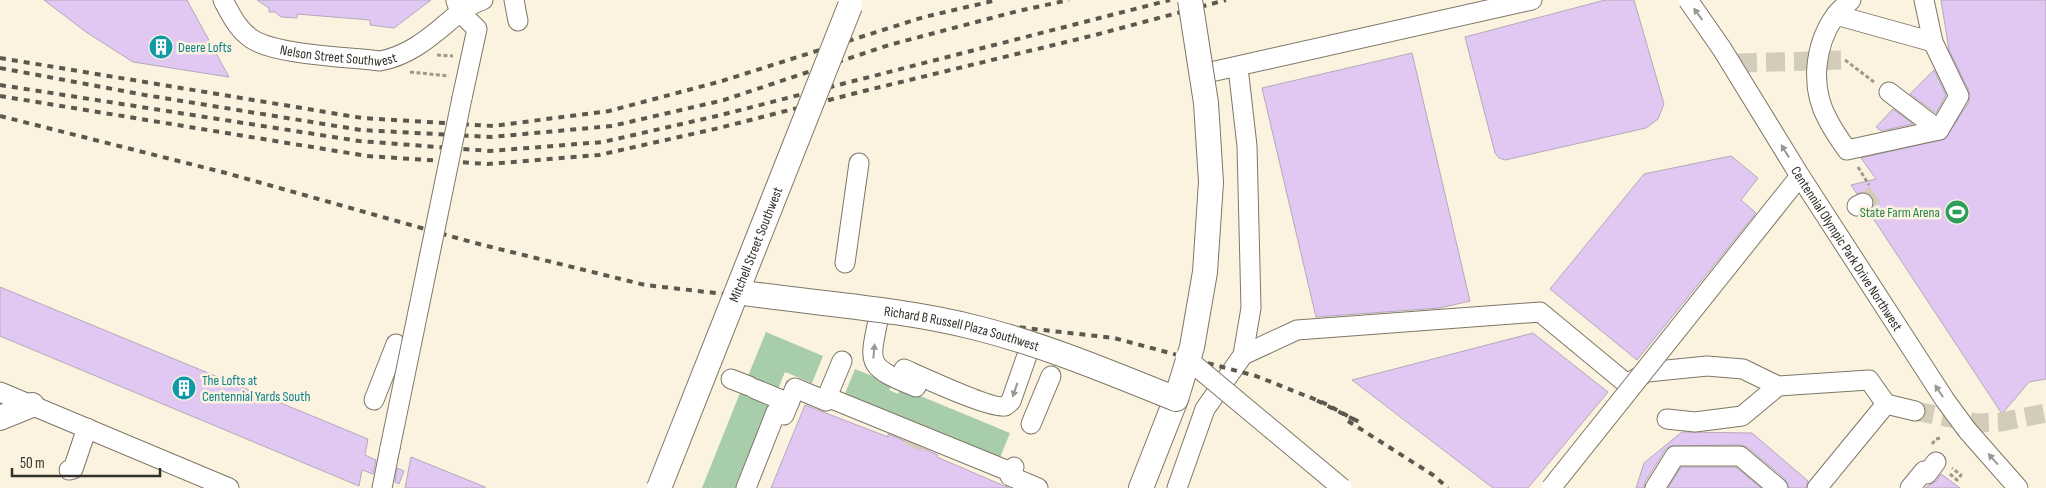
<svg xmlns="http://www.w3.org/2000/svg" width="2046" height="488" viewBox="0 0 2046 488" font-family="'Sofia Sans Condensed',sans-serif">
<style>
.green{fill:#a8cdaa}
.building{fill:#e1c8f2;stroke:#b3a9ba}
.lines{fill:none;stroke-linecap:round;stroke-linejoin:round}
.minor-tunnel{stroke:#d3ccbb;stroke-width:19;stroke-dasharray:19 9;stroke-linecap:butt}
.minor-casing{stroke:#7e7766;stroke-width:21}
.major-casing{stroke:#7e7766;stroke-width:26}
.path{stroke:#9e988b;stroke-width:3;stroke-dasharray:4 2.5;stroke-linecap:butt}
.minor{stroke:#fff;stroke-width:19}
.major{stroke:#fff;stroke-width:24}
.rail{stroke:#5c584f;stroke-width:4;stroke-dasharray:6 6;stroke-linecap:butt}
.minor-bridge-casing{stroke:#7e7766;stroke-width:21;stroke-linecap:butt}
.major-bridge-casing{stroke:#7e7766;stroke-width:26;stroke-linecap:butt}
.minor-bridge{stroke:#fff;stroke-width:19}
.major-bridge{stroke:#fff;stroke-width:24}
.oneway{fill:#999894}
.labels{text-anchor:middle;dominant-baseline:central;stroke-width:5;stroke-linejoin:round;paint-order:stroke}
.culture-label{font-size:14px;fill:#0d838f;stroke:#fbf3e0;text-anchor:start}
.street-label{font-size:14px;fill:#333029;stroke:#fbf3e0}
.leisure-label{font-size:14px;fill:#27864d;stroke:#fbf3e0;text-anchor:end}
</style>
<rect width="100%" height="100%" fill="#fbf3e0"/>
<!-- green -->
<g class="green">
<polygon points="766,332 823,356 812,383 785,372 778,389 748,376"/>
<polygon points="855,369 892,384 889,390 898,394 901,388 1010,433 999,460 844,396"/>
<polygon points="740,393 770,406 737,488 702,488"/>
</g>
<!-- building -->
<g class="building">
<polygon points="44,0 187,0 229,77 133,62 86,32"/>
<polygon points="257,0 431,0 394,28 370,25 370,20 297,14 297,18 281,17 275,12 269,12 269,8"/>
<polygon points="1605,0 1634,0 1664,104 1658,119 1646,128 1505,160 1499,158 1495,153 1465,37"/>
<polygon points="1941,0 2046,0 2046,379 2029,382 2002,414 1869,212 1874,204 1873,198 1864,192 1857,194 1851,185 1876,179 1861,158 1945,139 1969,102 1969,91 1949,50"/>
<polygon points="1412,53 1470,301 1440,308 1316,317 1262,88"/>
<polygon points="1934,70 1946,95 1936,113 1910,94"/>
<polygon points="1893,109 1913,124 1881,131 1876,127"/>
<polygon points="1731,156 1758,178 1741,200 1756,213 1637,360 1550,289 1644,174"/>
<polygon points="0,287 368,439 365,455 376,460 373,474 362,470 359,486 0,336"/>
<polygon points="1533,333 1608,392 1528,488 1493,488 1352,380"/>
<polygon points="805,405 888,437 888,434 938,455 937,457 1009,488 771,488"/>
<polygon points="1682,432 1752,433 1808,481 1806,488 1789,488 1785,479 1747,447 1740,445 1670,446 1665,450 1645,482 1644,488 1636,488 1644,463"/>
<polygon points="411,457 485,487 485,488 405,488"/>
<polygon points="1681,467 1736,467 1761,488 1668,488"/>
<polygon points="397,468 404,471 399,484 395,482"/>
<polygon points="1941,474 1960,488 1925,488 1936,481"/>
</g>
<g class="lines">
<!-- minor-tunnel -->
<g class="minor-tunnel">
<polyline points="1738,63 1845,60"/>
<polyline points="1863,203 1875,194"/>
<polyline points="1915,411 1976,423 2001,422 2046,413"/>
<polyline points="912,447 916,439"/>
</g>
<defs>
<g id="minor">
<path id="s1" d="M223,0C231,15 238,30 252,39C276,55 349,57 380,61C407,56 427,40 447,23C457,14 469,4 483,0"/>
<polyline points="514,0 518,21"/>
<path d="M1851,0C1846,5 1839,10 1835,16C1814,46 1810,88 1828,120C1833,130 1840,140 1847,150L1939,130L1889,92"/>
<polyline points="1924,0 1933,42 1959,96 1939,130"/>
<polyline points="456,1 460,12 477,29 462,98"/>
<polyline points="1836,15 1933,42"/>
<polyline points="1202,74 1532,0"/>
<polyline points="1857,206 1863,203"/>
<polyline points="845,263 859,163"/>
<path d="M880,310C870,364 862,365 916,387"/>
<polyline points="1243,355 1297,330 1540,312 1627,384 1647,372 1707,366 1743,369 1778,386 1869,380 1886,404 1915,411"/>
<polyline points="842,361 827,397 1011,472"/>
<path d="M904,369C920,376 993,410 1005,406C1007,405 1009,403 1011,401L1031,344"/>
<polyline points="731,379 749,386"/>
<polyline points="755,389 789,403 795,388 826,401 827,397"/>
<polyline points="0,392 229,488"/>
<polyline points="374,400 396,344"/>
<polyline points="1667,419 1695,422 1742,416 1778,386"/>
<polyline points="1031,424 1051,376"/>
<polyline points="1967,430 2018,488"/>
<polyline points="1014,467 1010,476 1038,488"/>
<polyline points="69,470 73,469 87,428"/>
<polyline points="382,488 390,448"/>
<polyline points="746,488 776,412 784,415 789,403"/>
<polyline points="1177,488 1205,409 1243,355 1251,308 1247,146 1239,76"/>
<polyline points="1655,488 1675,456 1740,456 1778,488"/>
<polyline points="1817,488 1886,404"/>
<polyline points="1910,488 1924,471 1927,474 1936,462"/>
</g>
<g id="major">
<polyline points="0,418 32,405"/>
<polyline points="1141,488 1176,399"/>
</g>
</defs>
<!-- minor casing -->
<use href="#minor" class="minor-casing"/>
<!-- major casing -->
<use href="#major" class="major-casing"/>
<!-- path -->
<g class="path">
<polyline points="437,55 453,56"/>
<polyline points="1845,60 1874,82"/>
<polyline points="410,72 449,76"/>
<polyline points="1858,167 1869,185"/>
<polyline points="1932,444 1936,439 1940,438"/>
<polyline points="1950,474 1957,480 1961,475 1952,468"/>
</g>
<!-- minor -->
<use href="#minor" class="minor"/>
<!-- major -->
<use href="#major" class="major"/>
<!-- rail -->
<g class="rail">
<polyline points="0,58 362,118 493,126 609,111 722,81 924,17 997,0"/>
<polyline points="0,68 145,95 361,130 491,137 612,126 724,100 889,45 1018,11 1069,0"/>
<polyline points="0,85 359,141 490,151 603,142 721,115 1170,0"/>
<polyline points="0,96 367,156 488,164 599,155 719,128 868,90 1095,35 1226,0"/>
<polyline points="0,116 226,173 475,243 645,285 1114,338 1256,376 1324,403 1359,422 1310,397"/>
<polyline points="1348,421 1433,475 1448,488"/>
</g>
<defs>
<g id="minor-bridge">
<path id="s2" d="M1688,0L1722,49L1800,176L1945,400L1967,430"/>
<polyline points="1185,357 1342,488"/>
<polyline points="390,448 462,98"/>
<polyline points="1551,488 1800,176"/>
</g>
<g id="major-bridge">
<path id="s3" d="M737,292C817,304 898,308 977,328C1045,345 1111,373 1176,399L1192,347L1205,272L1211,182L1206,103L1190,0"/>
<path id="s4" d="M659,488L850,6"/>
</g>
</defs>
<!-- minor-bridge casing -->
<use href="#minor-bridge" class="minor-bridge-casing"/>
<!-- major-bridge casing -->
<use href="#major-bridge" class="major-bridge-casing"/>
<!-- minor-bridge -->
<use href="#minor-bridge" class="minor-bridge"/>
<!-- major-bridge -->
<use href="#major-bridge" class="major-bridge"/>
</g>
<!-- one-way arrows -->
<defs><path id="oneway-solid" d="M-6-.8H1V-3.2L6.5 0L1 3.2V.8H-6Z" transform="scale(1.25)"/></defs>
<g class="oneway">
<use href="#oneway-solid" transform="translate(1698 14) rotate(-126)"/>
<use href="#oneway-solid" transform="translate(1785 151) rotate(-122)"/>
<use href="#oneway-solid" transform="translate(874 351) rotate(-85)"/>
<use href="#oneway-solid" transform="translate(1015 390) rotate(109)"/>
<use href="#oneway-solid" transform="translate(1939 391) rotate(-123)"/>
<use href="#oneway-solid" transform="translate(1993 459) rotate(-131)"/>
</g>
<!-- icons -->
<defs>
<symbol id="building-disc" viewBox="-11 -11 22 22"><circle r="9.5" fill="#0f9aa8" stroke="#fbf3e0"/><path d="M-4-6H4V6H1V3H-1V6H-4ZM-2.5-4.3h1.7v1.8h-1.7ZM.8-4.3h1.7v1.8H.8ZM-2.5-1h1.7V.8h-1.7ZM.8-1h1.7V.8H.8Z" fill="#fff"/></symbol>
<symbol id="stadium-disc" viewBox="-11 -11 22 22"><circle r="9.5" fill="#2e9e5b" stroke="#fbf3e0"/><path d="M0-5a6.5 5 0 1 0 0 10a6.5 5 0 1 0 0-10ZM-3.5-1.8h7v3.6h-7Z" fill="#fff"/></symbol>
</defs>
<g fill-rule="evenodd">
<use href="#building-disc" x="147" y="33" width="28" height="28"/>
<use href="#stadium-disc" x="1943" y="198" width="28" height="28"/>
<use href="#building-disc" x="170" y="374" width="28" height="28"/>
</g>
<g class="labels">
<!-- culture labels -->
<g class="culture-label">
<text x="178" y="47">Deere Lofts</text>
<text x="202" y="380">The Lofts at<tspan x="202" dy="16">Centennial Yards South</tspan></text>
</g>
<!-- street labels -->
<g class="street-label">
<text stroke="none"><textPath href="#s1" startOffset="138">Nelson Street Southwest</textPath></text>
<text stroke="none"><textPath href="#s4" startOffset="262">Mitchell Street Southwest</textPath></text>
<text stroke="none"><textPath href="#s2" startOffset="295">Centennial Olympic Park Drive Northwest</textPath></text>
<text stroke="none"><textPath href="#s3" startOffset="228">Richard B Russell Plaza Southwest</textPath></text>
</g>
<!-- leisure labels -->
<g class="leisure-label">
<text x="1940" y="212">State Farm Arena</text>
</g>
</g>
<!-- scale -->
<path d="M12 468v8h148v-8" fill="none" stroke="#333029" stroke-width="2.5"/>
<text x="20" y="468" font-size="15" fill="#333029" stroke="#fbf3e0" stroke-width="4" paint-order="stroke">50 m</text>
</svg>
